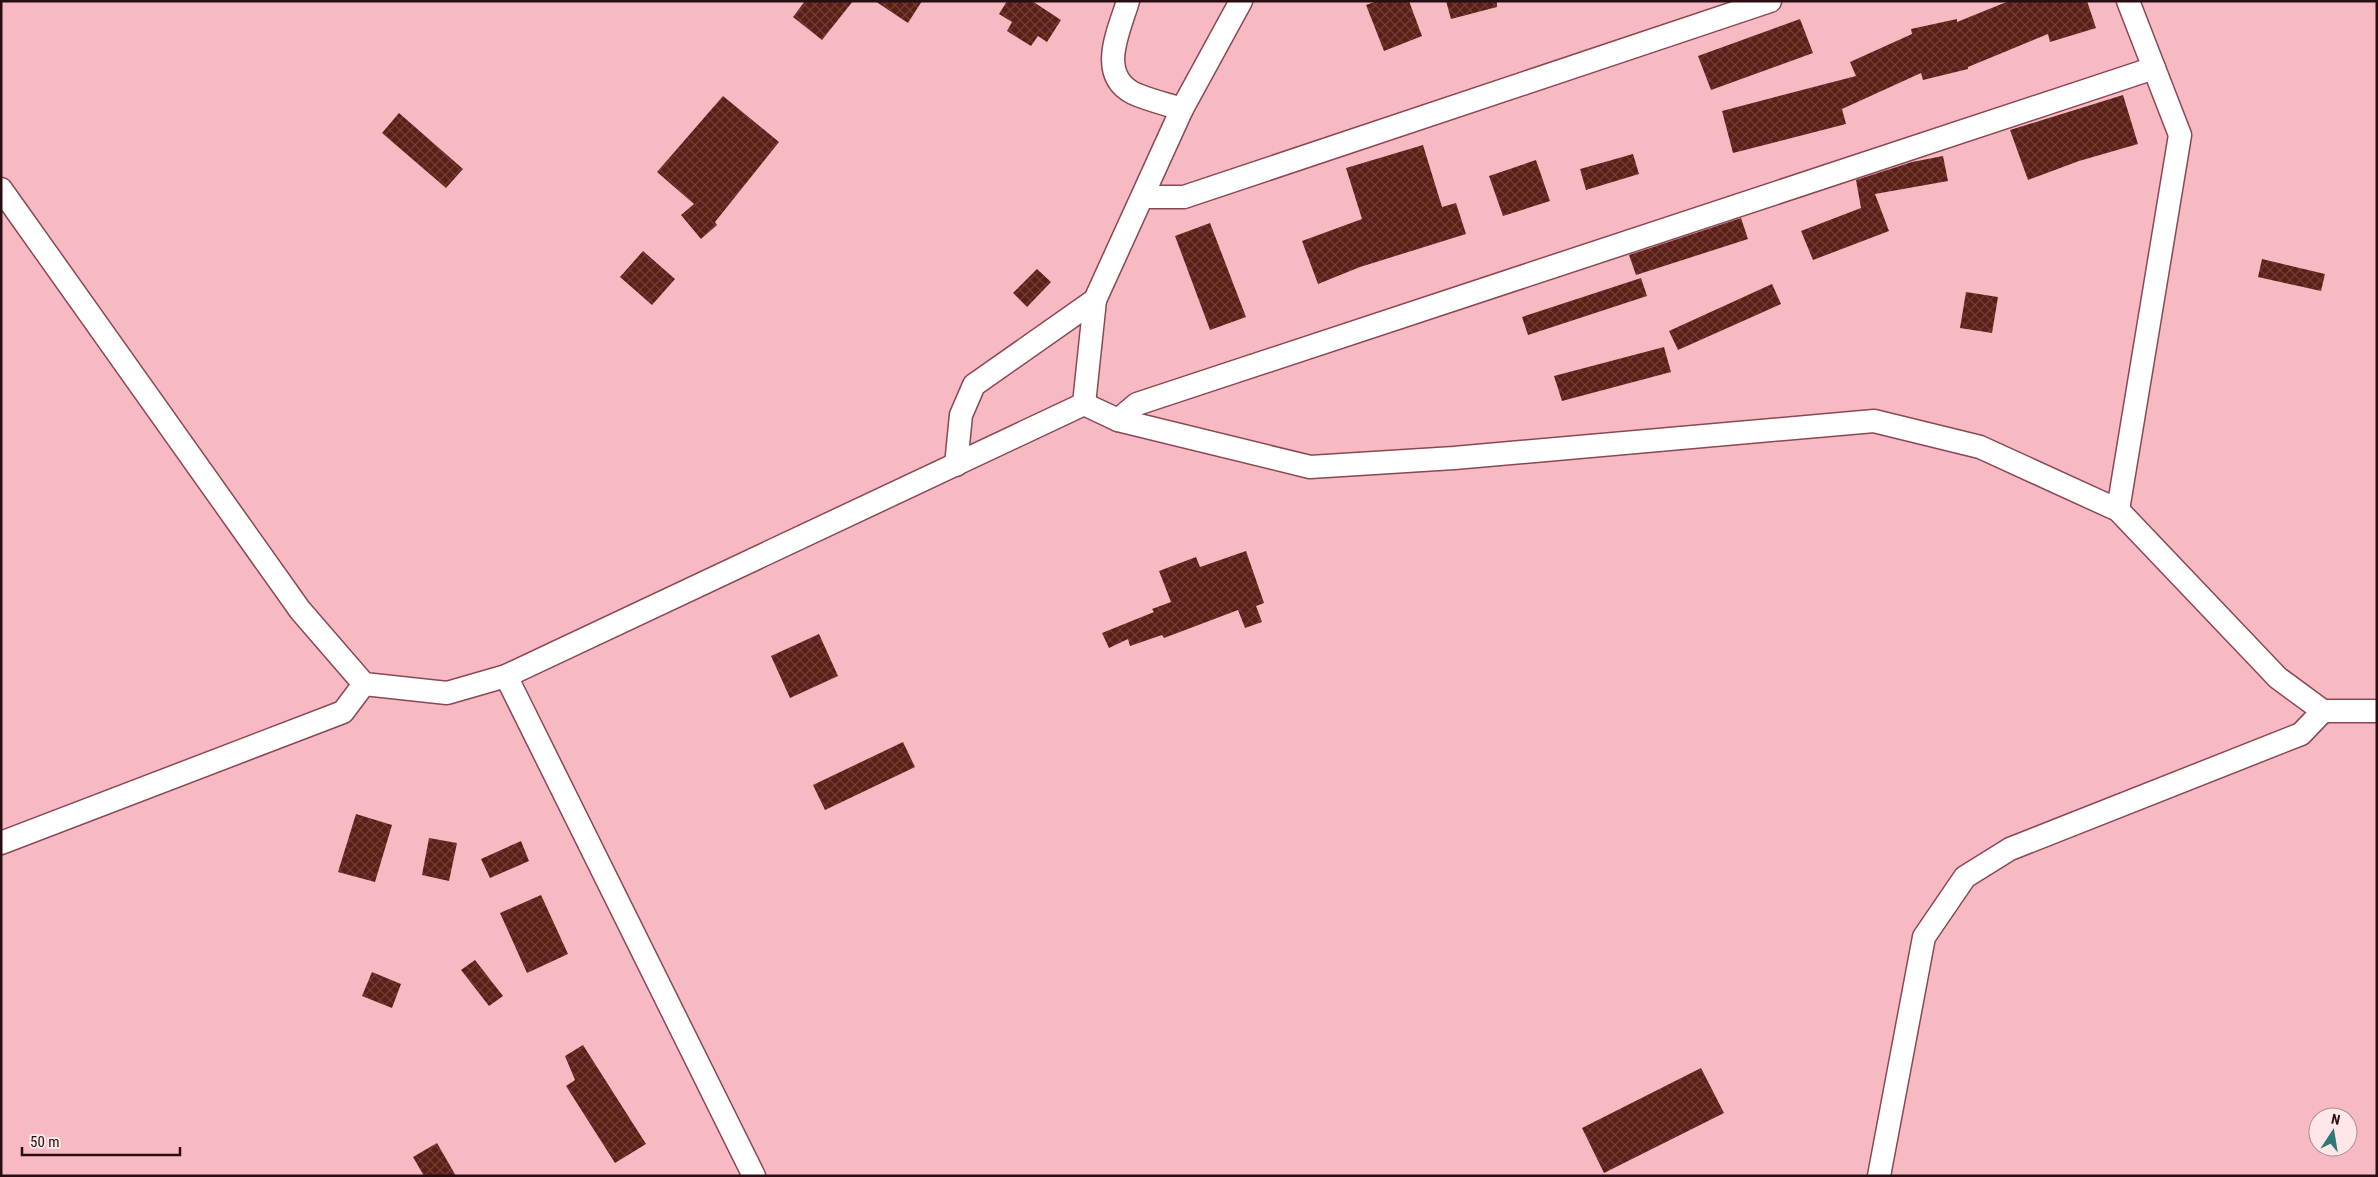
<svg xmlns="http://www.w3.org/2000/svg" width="2378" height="1177" viewBox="0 0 2378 1177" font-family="'Roboto Condensed',sans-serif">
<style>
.building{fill:url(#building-cross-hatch)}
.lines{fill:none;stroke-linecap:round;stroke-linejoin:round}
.minor-casing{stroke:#8a4853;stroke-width:25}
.minor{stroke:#fff;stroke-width:22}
</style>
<defs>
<pattern id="building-cross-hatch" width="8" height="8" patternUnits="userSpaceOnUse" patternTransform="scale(1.25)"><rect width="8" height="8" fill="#5c1f17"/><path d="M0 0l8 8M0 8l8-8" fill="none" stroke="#703d37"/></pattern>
</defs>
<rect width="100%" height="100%" fill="#f8bac2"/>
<!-- building -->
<g class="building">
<polygon points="805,1 853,1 822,40 793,17"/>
<polygon points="875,1 922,1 908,23"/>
<polygon points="1007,1 1032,1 1061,20 1047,42 1038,36 1031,46 1007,31 1012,22 999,14"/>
<polygon points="1377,1 1409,1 1422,36 1384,51 1366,5"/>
<polygon points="1446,1 1497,1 1497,7 1451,19"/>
<polygon points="2009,1 2087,1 2096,28 2050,42 2048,34 1968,67 1968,69 1923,80 1921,73 1842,109 1846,124 1733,153 1722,111 1856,76 1850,62 1912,34 1911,29 1957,19 1957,22"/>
<polygon points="1800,19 1813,53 1711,90 1698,56"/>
<polygon points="2123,95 2138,144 2079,161 2028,180 2010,130"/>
<polygon points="723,96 779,142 715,222 717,225 701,239 681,215 694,204 657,172"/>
<polygon points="399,113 463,169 446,188 382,133"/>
<polygon points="1423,145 1442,207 1456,203 1466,234 1360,267 1318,284 1302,241 1362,219 1346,168"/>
<polygon points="1633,154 1639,174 1586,190 1580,169"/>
<polygon points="1943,156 1948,181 1875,194 1889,231 1813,260 1801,231 1861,208 1856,180 1912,162"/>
<polygon points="1536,160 1550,201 1503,216 1489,176"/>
<polygon points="1741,218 1748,239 1636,275 1629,255"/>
<polygon points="1210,223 1246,317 1210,330 1175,236"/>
<polygon points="643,251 675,279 652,305 620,277"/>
<polygon points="2262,259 2325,274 2321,291 2258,277"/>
<polygon points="1037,269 1051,282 1027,307 1013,293"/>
<polygon points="1641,278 1647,296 1528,335 1522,317"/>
<polygon points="1772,284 1781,304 1678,350 1669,331"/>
<polygon points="1966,292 1998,297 1992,333 1960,328"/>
<polygon points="1664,347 1671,372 1562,401 1554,376"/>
<polygon points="1246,551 1264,603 1256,606 1262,622 1245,628 1238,610 1164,638 1162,635 1130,646 1128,639 1109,648 1102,633 1154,612 1152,609 1171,602 1159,571 1196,557 1200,567"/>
<polygon points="819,634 838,676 790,698 771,656"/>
<polygon points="903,742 915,767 825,810 813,785"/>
<polygon points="356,814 392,825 375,882 338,872"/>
<polygon points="429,838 457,843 449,881 422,875"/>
<polygon points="521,841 529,861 490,878 481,859"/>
<polygon points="541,895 568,954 527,973 500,913"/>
<polygon points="475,960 503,996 489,1006 461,970"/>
<polygon points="372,972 401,984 392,1008 362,996"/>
<polygon points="583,1045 646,1144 615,1163 566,1086 575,1080 565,1056"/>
<polygon points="1701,1068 1724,1113 1604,1173 1582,1128"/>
<polygon points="437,1143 456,1176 424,1176 413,1157"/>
</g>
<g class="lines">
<defs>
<g id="minor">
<path d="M1128,1C1119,31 1097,74 1133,93C1148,100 1166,104 1182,109"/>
<polyline points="1,189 300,610 364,684 447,693 506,676 1084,404 1118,420 1310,467 1454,458 1874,421 1980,447 2118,510 2278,678 2323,711 2377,711"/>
<polyline points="1143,197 1184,197 1770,1"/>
<polyline points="1084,404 1095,300 1182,109 1241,1"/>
<polyline points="1118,420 1137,404 2154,68"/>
<polyline points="956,465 961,415 974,385 1095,300"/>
<polyline points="2118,510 2180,135 2128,1"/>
<polyline points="506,676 754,1176"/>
<polyline points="1,843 343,712 364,684"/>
<polyline points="1879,1176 1924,937 1965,877 2010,849 2301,734 2323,711"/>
</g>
</defs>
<!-- minor casing -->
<use href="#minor" class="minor-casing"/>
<!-- minor -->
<use href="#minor" class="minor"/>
</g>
<!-- border -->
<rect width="2378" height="1177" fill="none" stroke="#280d12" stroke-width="5"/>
<!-- north arrow -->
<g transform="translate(2333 1132) rotate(12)"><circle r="24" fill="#ffe6e9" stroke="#a98f93"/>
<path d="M0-4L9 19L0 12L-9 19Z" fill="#307975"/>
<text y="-8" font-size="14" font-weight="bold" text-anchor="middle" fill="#280d12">N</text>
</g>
<!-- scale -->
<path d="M22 1147v8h158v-8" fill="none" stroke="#280d12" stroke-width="2.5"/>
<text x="30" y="1147" font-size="15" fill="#280d12" stroke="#ffe6e9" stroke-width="4" paint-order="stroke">50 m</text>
</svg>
